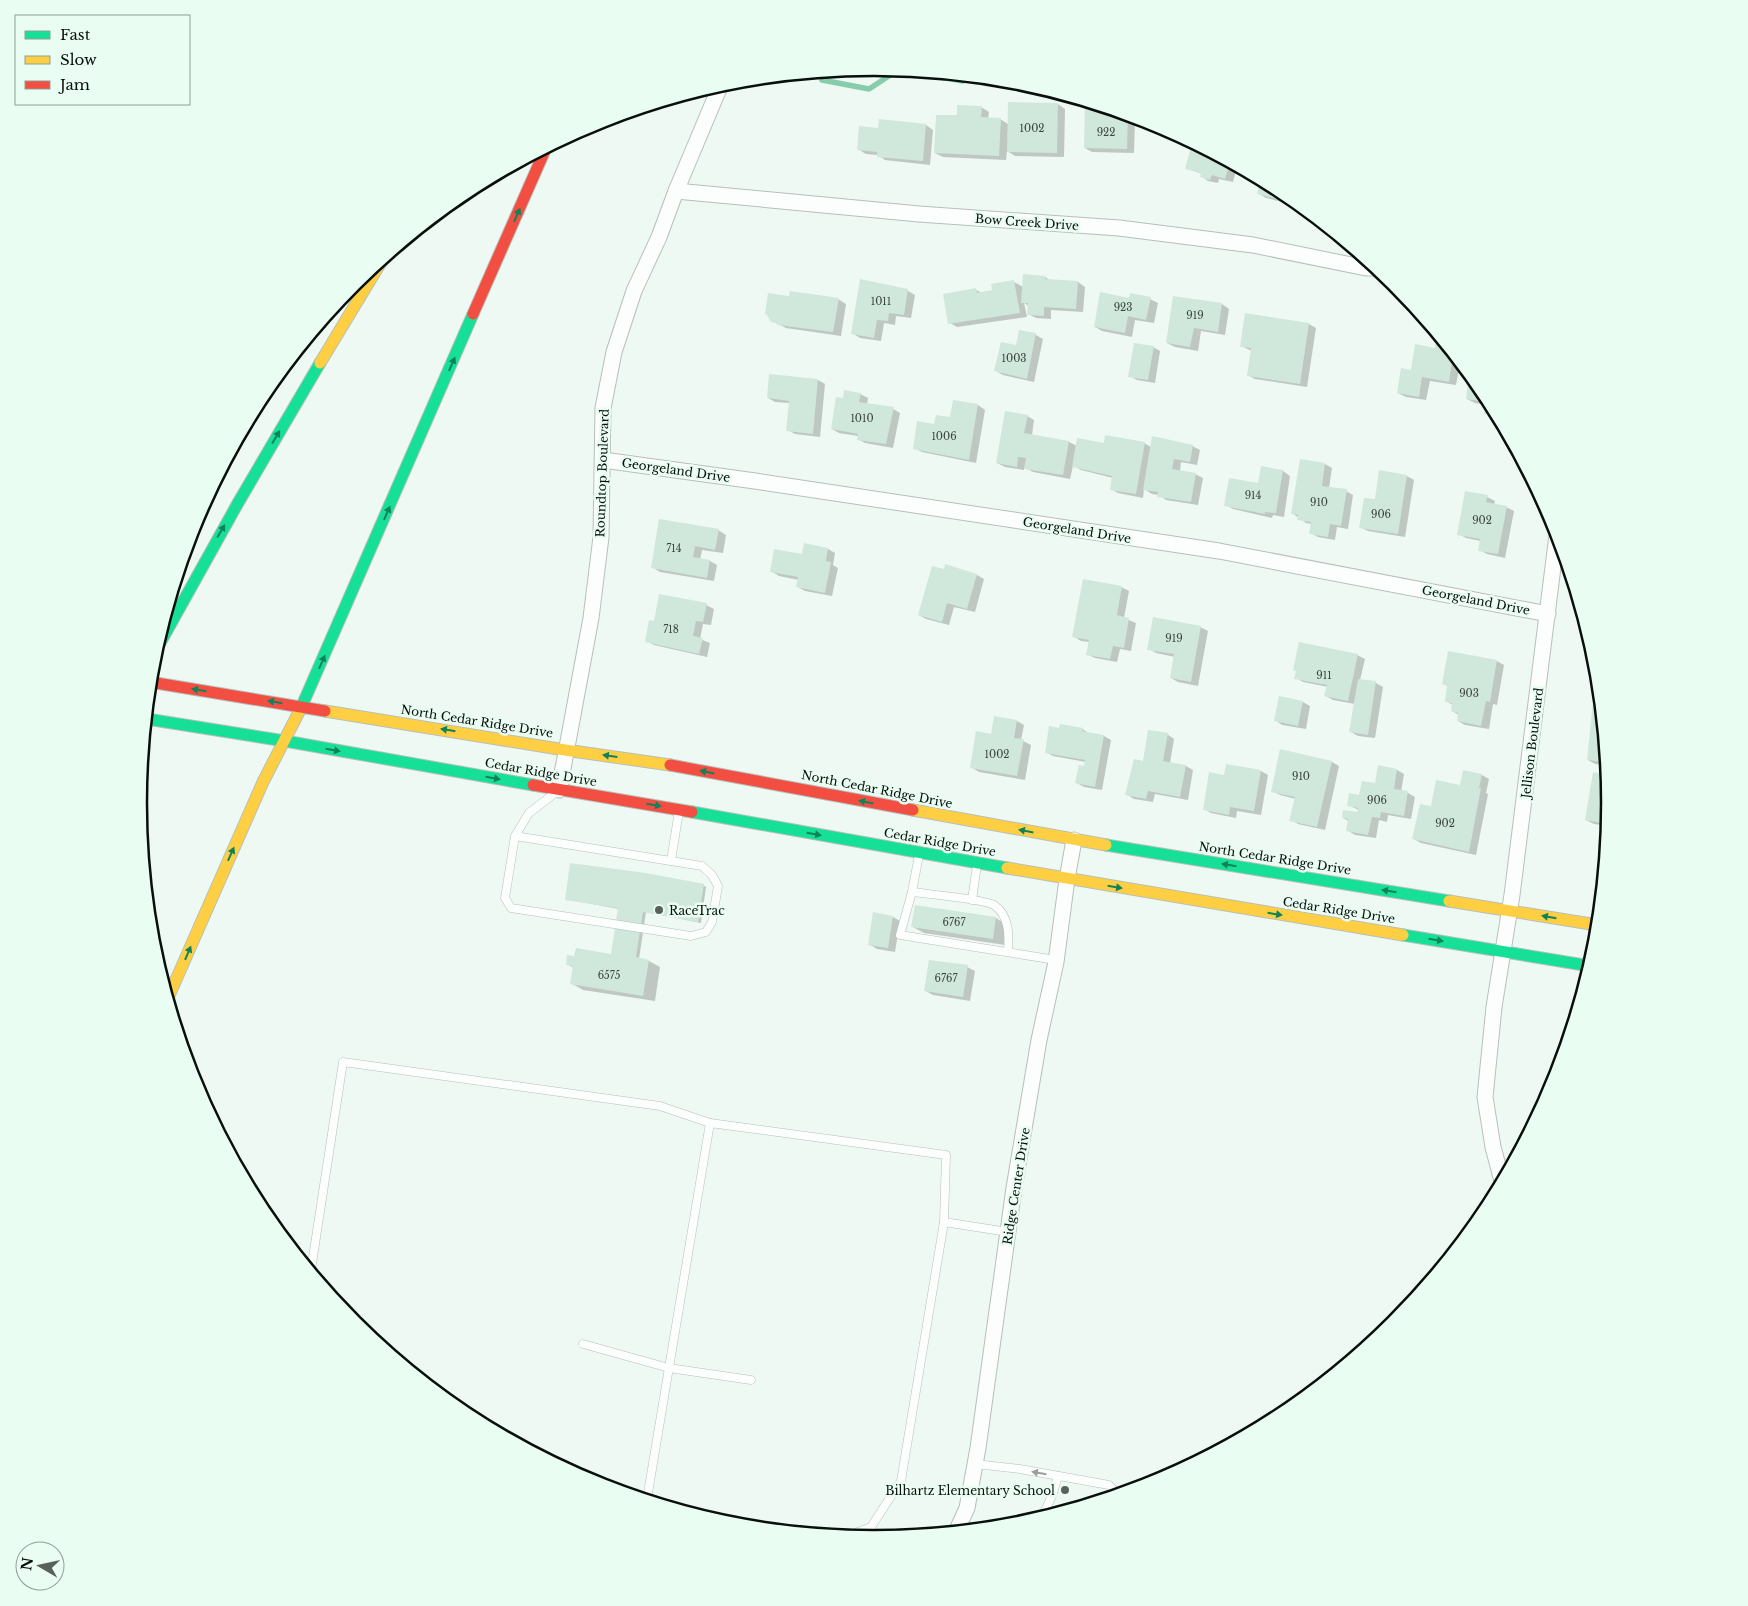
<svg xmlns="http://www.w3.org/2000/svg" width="1748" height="1606" viewBox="0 0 1748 1606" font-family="'Libre Baskerville',serif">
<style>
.shadow{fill:#0003}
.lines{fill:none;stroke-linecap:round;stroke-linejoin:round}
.stream{stroke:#86ccad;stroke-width:5.5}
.building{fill:#d0e7dc}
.lane-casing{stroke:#b7bfbb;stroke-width:9}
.street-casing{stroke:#b7bfbb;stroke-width:17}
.fast-casing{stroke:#b7bfbb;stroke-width:13}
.slow-casing{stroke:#b7bfbb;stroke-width:13}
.jam-casing{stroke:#b7bfbb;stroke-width:13}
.lane{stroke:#fcfefd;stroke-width:8}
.street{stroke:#fcfefd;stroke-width:15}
.fast{stroke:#16e098;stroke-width:11}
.slow{stroke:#ffcf43;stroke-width:11}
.jam{stroke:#f24e42;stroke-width:11}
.oneway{fill:#108259}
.oneway2{fill:#9b9e9d}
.poi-dot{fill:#59615d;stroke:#eafdf3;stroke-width:2}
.labels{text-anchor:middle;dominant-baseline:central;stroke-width:5;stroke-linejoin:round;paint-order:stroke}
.number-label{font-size:10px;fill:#3b4540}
.street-label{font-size:12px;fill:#090f0c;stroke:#eafdf3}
.poi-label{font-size:12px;fill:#090f0c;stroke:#eafdf3;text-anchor:start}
.rim{fill:none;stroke:#090f0c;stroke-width:2.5}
</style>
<rect width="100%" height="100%" fill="#eef9f3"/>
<!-- shadow -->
<g class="shadow">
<polygon points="1086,102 1135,117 1134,153 1092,152 1085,148"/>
<polygon points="1058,104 1065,109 1064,157 1015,156 1007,151 1006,160 943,157 935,153 981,107 989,112 988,119 1000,119 1008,124"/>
<polygon points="880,121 926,125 933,130 930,165 885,160 878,155 866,154 858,149 879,129"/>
<polygon points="1193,144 1237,167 1233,182 1219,179 1218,183 1208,181 1201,176 1202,174 1186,168"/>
<polygon points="1262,180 1283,192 1303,208 1289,202 1289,204 1266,198 1259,194"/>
<polygon points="1024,276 1045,277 1051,281 1078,282 1085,287 1083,312 1051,310 1051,319 1036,318 1028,314 1029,306 1024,303 1027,317 957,327 950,323 976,290 982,293 993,291 1014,282 1023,287"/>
<polygon points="861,281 908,291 915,295 911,318 896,316 895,325 884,323 881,341 860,338 852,333"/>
<polygon points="790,298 838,299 846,304 841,336 786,328 772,321"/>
<polygon points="1130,299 1150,299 1158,303 1154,323 1135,320 1132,337 1102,331 1095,327"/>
<polygon points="1222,304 1229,309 1225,335 1201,331 1198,351 1175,347 1167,343"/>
<polygon points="1309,324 1316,328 1307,387 1255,379 1248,375 1252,351 1241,346"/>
<polygon points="1020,331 1036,335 1043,339 1034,382 1003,375 996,371 1017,347"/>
<polygon points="1436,345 1447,347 1460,363 1456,385 1430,381 1426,400 1406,397 1398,393 1412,371 1436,349"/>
<polygon points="1153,347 1160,351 1155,383 1137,380 1130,376"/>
<polygon points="1470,377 1486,395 1498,418 1493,418 1486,413 1487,405 1475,403 1467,399"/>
<polygon points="818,380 825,384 820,437 795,434 788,430 790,403 775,402 768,398"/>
<polygon points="860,394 868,398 867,404 893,409 900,413 893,448 865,443 858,439 858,436 839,433 832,429 844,400"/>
<polygon points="978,405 985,410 976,463 922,452 914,448 935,426"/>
<polygon points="1027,416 1034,420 1032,435 1069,442 1077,446 1144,443 1151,447 1192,446 1200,450 1197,465 1181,462 1180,471 1195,474 1203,478 1198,505 1166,500 1159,495 1152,494 1144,489 1143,498 1118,493 1111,489 1113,478 1081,470 1073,466 1070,479 1033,472 1024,467 1024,470 1005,467 997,463"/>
<polygon points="1301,460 1325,464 1332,468 1329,488 1346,491 1353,495 1348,529 1337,527 1335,540 1318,537 1311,533 1312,524 1306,523 1292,513"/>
<polygon points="1262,468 1283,471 1290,476 1284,517 1273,515 1272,518 1233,509 1226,505 1259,485"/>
<polygon points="1407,476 1414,480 1405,537 1368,531 1360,527 1376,501"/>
<polygon points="1487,497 1495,501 1494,505 1506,507 1514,511 1505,558 1487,554 1480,550 1481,541 1466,538 1459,534"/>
<polygon points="718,530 726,535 723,553 702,550 700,560 710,561 717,565 714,581 660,572 652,567"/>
<polygon points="828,549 835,553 833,565 838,568 832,596 805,591 798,587 799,580 779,576 771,571 803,556"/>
<polygon points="977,575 984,579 975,612 954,607 949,625 926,619 919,615"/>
<polygon points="1121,587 1129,591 1124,618 1136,623 1131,651 1120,649 1117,662 1095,658 1087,654 1089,642 1081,641 1073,636"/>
<polygon points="706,605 714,609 711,625 703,624 700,639 710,643 707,657 654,645 647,641 655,623"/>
<polygon points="1200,627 1208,631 1198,686 1178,682 1171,678 1175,657 1156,653 1149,649"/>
<polygon points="1357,655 1365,659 1360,680 1376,683 1383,687 1375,738 1358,736 1351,732 1355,704 1333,700 1326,696 1328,687 1303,682 1296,678"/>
<polygon points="1497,661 1504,665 1497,705 1493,704 1489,729 1465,725 1458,721 1459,715 1452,711 1453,705 1446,701"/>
<polygon points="1280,697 1303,702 1310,706 1306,729 1282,725 1275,720"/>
<polygon points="1600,704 1606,765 1595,764 1588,760"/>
<polygon points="1017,721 1024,725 1021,740 1031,745 1025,780 979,772 971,767 992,735"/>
<polygon points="1082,729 1089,733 1104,736 1111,740 1102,790 1084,787 1077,783 1086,762 1053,756 1046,752 1060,730"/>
<polygon points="1167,734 1174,739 1170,763 1186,766 1193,770 1188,800 1155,794 1153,802 1134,799 1126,794"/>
<polygon points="1332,762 1339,766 1325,830 1298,824 1291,820 1296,799 1280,795 1272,791"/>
<polygon points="1379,767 1397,770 1404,774 1401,792 1408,793 1415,797 1411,819 1388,815 1387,822 1379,820 1376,838 1355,835 1347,830 1349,821 1343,818 1358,814 1359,810 1348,805 1376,784"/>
<polygon points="1261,771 1268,775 1261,815 1237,811 1236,818 1211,813 1204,809 1225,777"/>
<polygon points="1482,775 1489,779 1486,793 1488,794 1476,855 1421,843 1414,839 1432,808 1461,786"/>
<polygon points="1607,776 1609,803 1607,826 1594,824 1586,820"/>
<polygon points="703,885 706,887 701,923 646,912 639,959 649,961 660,967 655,1001 583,990 571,983 574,968 567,964 612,955 619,909 566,899"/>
<polygon points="916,906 996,918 1007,925 1005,945 924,933 913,927"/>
<polygon points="893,917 900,921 895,952 877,949 869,944"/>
<polygon points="967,967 975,971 970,1001 933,995 926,991"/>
</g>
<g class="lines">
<!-- stream -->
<g class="stream">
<polyline points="930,73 939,77 963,81 967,77"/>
<polyline points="822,80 869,89 898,70"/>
</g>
</g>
<!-- building -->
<g class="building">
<polygon points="1008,102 1058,103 1057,153 1007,152"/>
<polygon points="1085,102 1128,115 1127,149 1084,148"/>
<polygon points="957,105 982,106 981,117 1001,118 999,156 934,153 936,115 957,115"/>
<polygon points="879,119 926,124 923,161 877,157 877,152 857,150 859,126 878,128"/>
<polygon points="1192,143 1230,163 1225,179 1212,175 1210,180 1200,177 1201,173 1185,169"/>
<polygon points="1261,180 1283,192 1281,200 1257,194"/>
<polygon points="1023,274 1045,276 1045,279 1078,281 1076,309 1044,307 1044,316 1027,315 1028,303 1021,303"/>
<polygon points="860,279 908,289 904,315 889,313 888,321 877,320 874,338 851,334"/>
<polygon points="1014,280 1020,313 948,324 943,294 976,288 977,293 992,290 991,284"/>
<polygon points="790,291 839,298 833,332 777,325 777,323 771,322 767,315 765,314 768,293 789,296"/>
<polygon points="1100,292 1129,298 1130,293 1151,297 1146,320 1128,316 1125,333 1094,327"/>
<polygon points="1173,296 1222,303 1218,332 1194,328 1190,347 1166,343"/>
<polygon points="1245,313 1309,323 1300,384 1247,376 1251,348 1240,347"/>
<polygon points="1019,330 1036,333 1027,379 994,371 1001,342 1016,345"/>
<polygon points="1134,343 1154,346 1148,380 1128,377"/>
<polygon points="1415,344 1435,348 1435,344 1445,346 1453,355 1449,382 1422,377 1419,397 1397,393 1401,368 1411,370"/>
<polygon points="769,374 818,379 813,434 786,431 789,401 767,398"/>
<polygon points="1469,376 1486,395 1497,416 1484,414 1486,402 1466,399"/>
<polygon points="844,390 861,393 859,402 894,407 886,444 857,440 858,434 831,429 836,397 843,398"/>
<polygon points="953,400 978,404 969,460 913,449 917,421 934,424 936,415 950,417"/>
<polygon points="1005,411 1028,415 1024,433 1069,441 1063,475 1024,469 1026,458 1018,457 1017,467 996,463"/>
<polygon points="1105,435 1145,442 1136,494 1110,490 1112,476 1072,467 1077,438 1104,443"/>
<polygon points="1152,436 1193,445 1190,462 1174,459 1172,469 1196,473 1191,502 1157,497 1158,492 1143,490"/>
<polygon points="1300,459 1325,463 1322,486 1347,489 1341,526 1330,524 1328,537 1309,534 1311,522 1297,520 1298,515 1291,514"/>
<polygon points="1261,466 1283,470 1276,513 1265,512 1265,514 1224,506 1229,478 1258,483"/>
<polygon points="1379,470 1407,475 1398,534 1359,528 1364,498 1375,499"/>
<polygon points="1465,491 1488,495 1486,502 1507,506 1498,554 1478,551 1480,539 1457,535"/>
<polygon points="659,519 719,529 715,550 695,546 693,557 710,560 707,578 651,568"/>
<polygon points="804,543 828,548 826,561 831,562 825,593 796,587 798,577 770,572 774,549 802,554"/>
<polygon points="945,564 977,574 967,609 947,603 942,622 918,615 932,566 944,569"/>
<polygon points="1083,579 1122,586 1117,615 1129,618 1124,648 1113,646 1110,659 1086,655 1089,640 1072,637"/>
<polygon points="659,594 707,603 703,622 696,621 693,636 703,638 699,654 645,642 649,620 654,621"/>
<polygon points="1153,617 1201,626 1191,682 1170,678 1174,654 1147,650"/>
<polygon points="1299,642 1358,654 1348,701 1324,696 1327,685 1294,679 1296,671 1293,670"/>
<polygon points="1448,651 1497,660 1490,702 1486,701 1481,726 1457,721 1458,713 1451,711 1452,703 1445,702 1447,686 1442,684"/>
<polygon points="1358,679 1376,681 1368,735 1349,732"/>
<polygon points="1279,696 1303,701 1298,726 1274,721"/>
<polygon points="1593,702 1600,703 1605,762 1587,760"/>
<polygon points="994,716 1017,720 1014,738 1024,739 1017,776 970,768 976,731 991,734"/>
<polygon points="1060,724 1083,728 1082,731 1104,735 1095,787 1075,783 1079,765 1084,766 1085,760 1045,753 1049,726 1059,728"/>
<polygon points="1148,730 1168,733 1163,761 1186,765 1180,797 1148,791 1146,799 1125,795 1134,759 1143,761"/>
<polygon points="1280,749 1332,761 1317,827 1289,821 1295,797 1271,792"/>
<polygon points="1226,764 1261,770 1254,811 1230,807 1229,815 1203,810 1209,772 1224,775"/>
<polygon points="1378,765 1397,769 1394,789 1408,791 1404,816 1381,812 1380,818 1372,817 1368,835 1346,831 1348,819 1342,818 1343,810 1357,812 1358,808 1347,806 1349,793 1359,795 1362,781 1375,783"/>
<polygon points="1463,770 1482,774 1479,788 1481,788 1469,852 1412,839 1420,804 1431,806 1436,780 1460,785"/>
<polygon points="1593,772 1607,775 1609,803 1607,824 1585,820"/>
<polygon points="570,863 646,873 704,884 698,922 643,912 636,957 649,960 643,996 570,984 573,966 566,965 567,955 574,956 576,948 611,954 618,908 565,900"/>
<polygon points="915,905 996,917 993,939 911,927"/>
<polygon points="873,912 893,916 888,948 868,945"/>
<polygon points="929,960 968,965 963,997 924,991"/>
</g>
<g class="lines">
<defs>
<g id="lane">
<polyline points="515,836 702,866 712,875 718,886 712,922 706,932 691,936 511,908 505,898 515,836 529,813 555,793"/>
<path d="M919,855L912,892C927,894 983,899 994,905C1010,916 1009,936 1008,952"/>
<polyline points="671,861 679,811"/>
<polyline points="912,892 900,935 1056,960"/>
<polyline points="972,900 977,865"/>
<polyline points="944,1222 1008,1232"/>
<polyline points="311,1270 343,1062 660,1106 710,1123"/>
<polyline points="583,1344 669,1368 751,1380"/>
<polyline points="975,1464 1020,1469 1109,1485 1118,1494"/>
<polyline points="647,1499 710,1123 946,1155 944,1222 901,1481 871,1527 848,1536"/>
<polyline points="1042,1517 1052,1496 1058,1476"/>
</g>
<g id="street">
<polyline points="676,191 919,214 1119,228 1253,245 1366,268 1376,268"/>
<polyline points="603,460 755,481 1219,551 1548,614"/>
<polyline points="559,790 591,618 601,537 603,408 614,352 634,291 659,237 676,191 721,84"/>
<polyline points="1502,1181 1493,1147 1485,1097 1494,1007 1512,895 1557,535"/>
<polyline points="957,1530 967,1508 978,1448 1014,1188 1039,1040 1056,962 1067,879 1074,840"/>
</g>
<g id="fast">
<polyline points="155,652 238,503 320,363"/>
<polyline points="301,708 473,314"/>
<polyline points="147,719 285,741 533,785"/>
<polyline points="692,812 1007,868"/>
<polyline points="1106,845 1449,901"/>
<polyline points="1403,935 1590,966"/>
</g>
<g id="slow">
<polyline points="320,363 383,259"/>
<polyline points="325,711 565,750 670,765"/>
<polyline points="913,810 1106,845"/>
<polyline points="1007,868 1403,935"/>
<polyline points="1449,901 1597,925"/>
<polyline points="168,998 263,782 301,708"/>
</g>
<g id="jam">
<polyline points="473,314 546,148"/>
<polyline points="150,682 325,711"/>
<polyline points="670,765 913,810"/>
<polyline points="533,785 692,812"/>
</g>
</defs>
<!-- lane casing -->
<use href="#lane" class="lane-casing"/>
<!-- street casing -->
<use href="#street" class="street-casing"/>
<!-- fast casing -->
<use href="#fast" class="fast-casing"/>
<!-- slow casing -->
<use href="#slow" class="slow-casing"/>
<!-- jam casing -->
<use href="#jam" class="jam-casing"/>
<!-- lane -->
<use href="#lane" class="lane"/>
<!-- street -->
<use href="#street" class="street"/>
<!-- fast -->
<use href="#fast" class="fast"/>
<!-- slow -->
<use href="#slow" class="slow"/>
<!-- jam -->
<use href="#jam" class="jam"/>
</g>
<!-- one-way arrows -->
<defs><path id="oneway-solid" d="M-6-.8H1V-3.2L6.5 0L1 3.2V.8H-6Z" transform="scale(1.25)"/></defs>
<g class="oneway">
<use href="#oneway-solid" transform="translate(517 215) rotate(-66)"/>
<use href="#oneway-solid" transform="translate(452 364) rotate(-66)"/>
<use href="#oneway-solid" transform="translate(276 437) rotate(-59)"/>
<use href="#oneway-solid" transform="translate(387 513) rotate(-66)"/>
<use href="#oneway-solid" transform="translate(221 531) rotate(-60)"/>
<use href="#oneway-solid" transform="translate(322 662) rotate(-66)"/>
<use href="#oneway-solid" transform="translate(199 690) rotate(-171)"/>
<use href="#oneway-solid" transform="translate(275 702) rotate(-170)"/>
<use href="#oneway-solid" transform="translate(448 730) rotate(-171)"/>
<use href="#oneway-solid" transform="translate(333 750) rotate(10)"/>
<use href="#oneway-solid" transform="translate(610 756) rotate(-172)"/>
<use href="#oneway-solid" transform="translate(707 772) rotate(-169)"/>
<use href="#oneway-solid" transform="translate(493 778) rotate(10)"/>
<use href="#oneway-solid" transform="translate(866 802) rotate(-169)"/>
<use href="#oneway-solid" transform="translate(654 805) rotate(9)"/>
<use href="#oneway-solid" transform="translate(1026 831) rotate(-169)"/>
<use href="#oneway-solid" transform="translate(814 834) rotate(10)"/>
<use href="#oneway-solid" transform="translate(231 854) rotate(-66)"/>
<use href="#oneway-solid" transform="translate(1229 865) rotate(-171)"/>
<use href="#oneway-solid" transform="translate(1115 887) rotate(9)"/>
<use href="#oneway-solid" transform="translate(1389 891) rotate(-171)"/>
<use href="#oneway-solid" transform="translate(1275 914) rotate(9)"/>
<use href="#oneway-solid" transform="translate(1549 917) rotate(-170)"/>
<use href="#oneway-solid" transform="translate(1436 940) rotate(9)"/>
<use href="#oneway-solid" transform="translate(188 953) rotate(-67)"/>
</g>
<use class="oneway2" href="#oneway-solid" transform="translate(1039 1473) rotate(-170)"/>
<!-- markers -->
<g class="poi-dot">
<circle cx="659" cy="910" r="5"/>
<circle cx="1065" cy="1490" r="5"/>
</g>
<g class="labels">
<!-- number labels -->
<g class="number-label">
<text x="1032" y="128">1002</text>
<text x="1106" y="132">922</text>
<text x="881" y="301">1011</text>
<text x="1123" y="307">923</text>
<text x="1195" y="315">919</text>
<text x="1014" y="358">1003</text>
<text x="862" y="418">1010</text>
<text x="944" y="436">1006</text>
<text x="1253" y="495">914</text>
<text x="1319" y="502">910</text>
<text x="1381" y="514">906</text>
<text x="1482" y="520">902</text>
<text x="674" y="548">714</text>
<text x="671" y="629">718</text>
<text x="1174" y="638">919</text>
<text x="1324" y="675">911</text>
<text x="1469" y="693">903</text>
<text x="997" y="754">1002</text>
<text x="1301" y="776">910</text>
<text x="1377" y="800">906</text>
<text x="1445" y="823">902</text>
<text x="954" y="922">6767</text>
<text x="609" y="975">6575</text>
<text x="946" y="978">6767</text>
</g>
<!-- street labels -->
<g class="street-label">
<text transform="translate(1027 222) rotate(4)">Bow Creek Drive</text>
<text transform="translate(676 470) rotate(8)">Georgeland Drive</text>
<text transform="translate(602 473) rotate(-88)">Roundtop Boulevard</text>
<text transform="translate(1077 530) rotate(9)">Georgeland Drive</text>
<text transform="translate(1476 600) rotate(11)">Georgeland Drive</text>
<text transform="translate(477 721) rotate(9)">North Cedar Ridge Drive</text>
<text transform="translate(1532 743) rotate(-83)">Jellison Boulevard</text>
<text transform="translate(541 772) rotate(10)">Cedar Ridge Drive</text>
<text transform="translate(877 789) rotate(11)">North Cedar Ridge Drive</text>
<text transform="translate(940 842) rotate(10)">Cedar Ridge Drive</text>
<text transform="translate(1275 858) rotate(9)">North Cedar Ridge Drive</text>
<text transform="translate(1339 910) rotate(9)">Cedar Ridge Drive</text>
<text transform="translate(1016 1186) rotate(-81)">Ridge Center Drive</text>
</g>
<!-- poi labels -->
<g class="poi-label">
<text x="669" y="910">RaceTrac</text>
<text x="1055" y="1490" text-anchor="end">Bilhartz Elementary School</text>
</g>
</g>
<!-- crop -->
<path d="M0 0H1748V1606H0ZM147 803a727 727 0 1 1 1454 0a727 727 0 1 1-1454 0Z" fill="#eafdf3" fill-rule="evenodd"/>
<path class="rim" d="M147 803a727 727 0 1 1 1454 0a727 727 0 1 1-1454 0Z"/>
<!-- legend -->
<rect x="15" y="15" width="175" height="90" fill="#eafdf3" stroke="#909e97"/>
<rect x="25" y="31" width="25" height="8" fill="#16e098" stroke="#909e97"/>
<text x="60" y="40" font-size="15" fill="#090f0c">Fast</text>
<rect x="25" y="56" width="25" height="8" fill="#ffcf43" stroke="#909e97"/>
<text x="60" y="65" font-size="15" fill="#090f0c">Slow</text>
<rect x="25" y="81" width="25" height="8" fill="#f24e42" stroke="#909e97"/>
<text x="60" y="90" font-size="15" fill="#090f0c">Jam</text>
<!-- north arrow -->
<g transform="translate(40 1566) rotate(279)"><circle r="24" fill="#eafdf3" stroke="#909e97"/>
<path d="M0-4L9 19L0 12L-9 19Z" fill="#59615d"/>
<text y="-8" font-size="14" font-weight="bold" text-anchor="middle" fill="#090f0c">N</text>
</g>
</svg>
